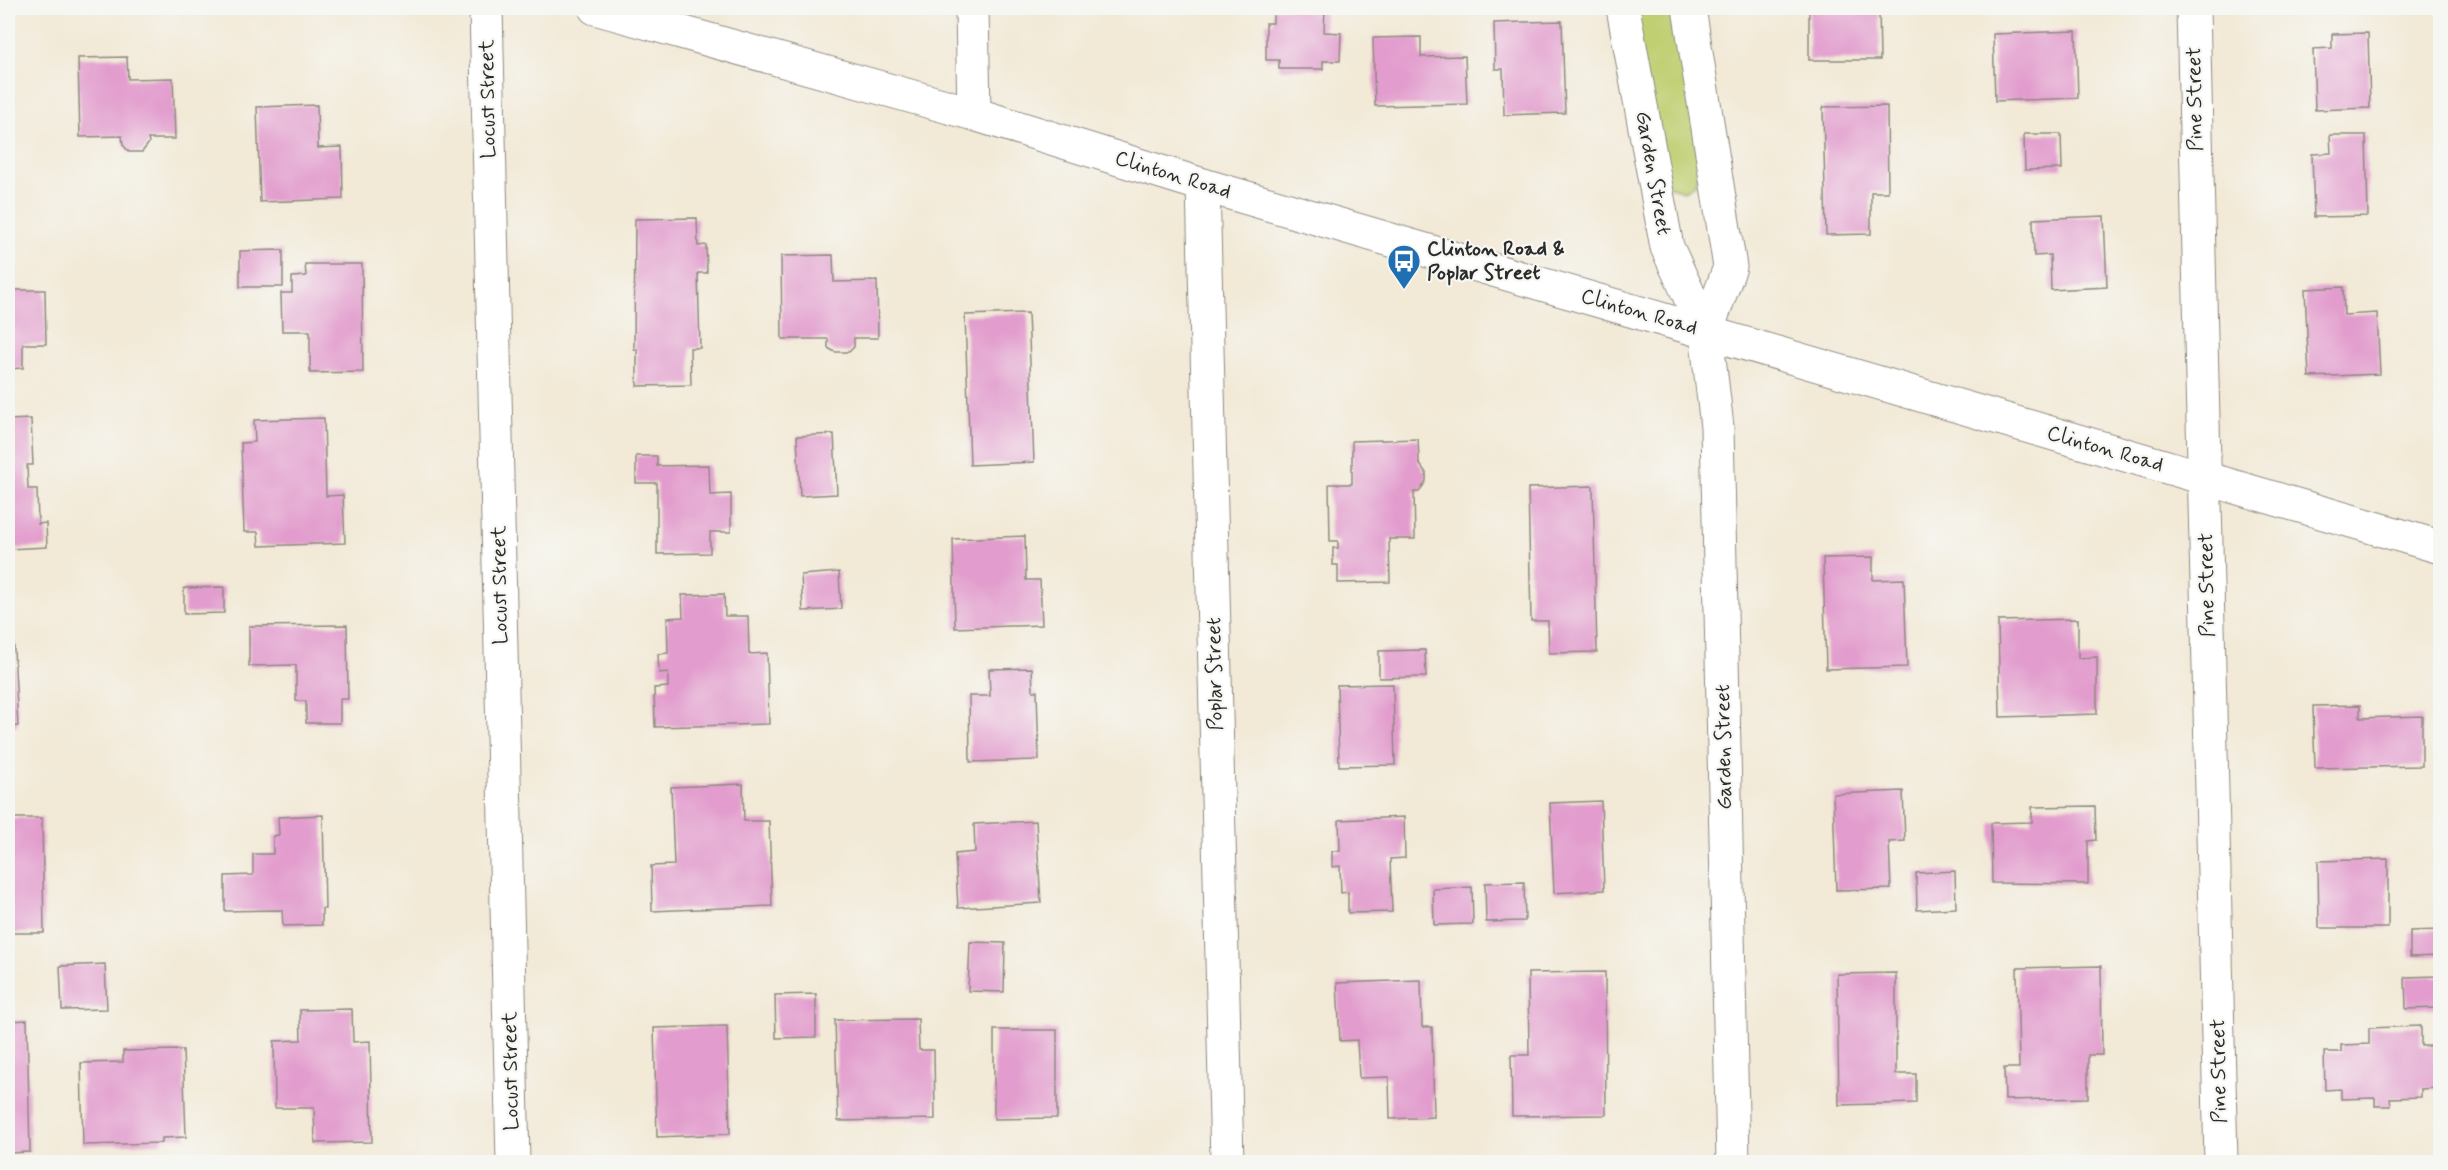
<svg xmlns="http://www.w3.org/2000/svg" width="2448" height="1170" viewBox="0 0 2448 1170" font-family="Mynerve,sans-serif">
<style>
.green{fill:#bfcf71;stroke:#757d4e;stroke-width:1.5}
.building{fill:#e29ccd}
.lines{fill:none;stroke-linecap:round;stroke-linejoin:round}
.street-casing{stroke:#8e8a80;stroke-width:35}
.primary-casing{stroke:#8e8a80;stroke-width:35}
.street{stroke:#fff;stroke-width:33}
.primary{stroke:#fff;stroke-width:33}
.labels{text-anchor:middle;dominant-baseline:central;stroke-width:4.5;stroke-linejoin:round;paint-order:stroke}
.street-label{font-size:21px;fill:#2b2b2b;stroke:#f6f6f2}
.poi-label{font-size:21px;font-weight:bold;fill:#2b2b2b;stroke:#f6f6f2;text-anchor:start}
</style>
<rect width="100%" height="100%" fill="#f6f6f2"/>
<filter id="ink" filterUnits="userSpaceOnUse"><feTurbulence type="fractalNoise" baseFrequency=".0167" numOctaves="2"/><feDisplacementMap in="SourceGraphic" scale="12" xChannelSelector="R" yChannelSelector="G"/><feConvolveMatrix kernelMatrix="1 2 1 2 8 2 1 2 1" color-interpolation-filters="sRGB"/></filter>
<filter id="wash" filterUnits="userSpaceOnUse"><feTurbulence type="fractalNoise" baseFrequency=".008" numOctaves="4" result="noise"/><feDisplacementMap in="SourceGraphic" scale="24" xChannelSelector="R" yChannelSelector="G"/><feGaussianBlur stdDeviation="1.35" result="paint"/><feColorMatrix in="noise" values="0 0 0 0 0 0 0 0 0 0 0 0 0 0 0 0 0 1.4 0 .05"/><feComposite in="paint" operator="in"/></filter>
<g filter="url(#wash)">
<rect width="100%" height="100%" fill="#f2e9d6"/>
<!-- green -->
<polygon class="green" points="1629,8 1680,8 1700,169 1694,185 1684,191 1667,186"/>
<g id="blocks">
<!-- building -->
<g class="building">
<polygon points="1273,8 1325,8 1324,32 1341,33 1340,61 1323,61 1323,69 1279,69 1279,60 1266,60 1266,23 1273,23"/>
<polygon points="1440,8 1473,8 1473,9 1441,11"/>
<polygon points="1809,8 1879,8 1880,60 1809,60"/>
<polygon points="1562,21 1565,113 1504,115 1503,69 1495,69 1494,23"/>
<polygon points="2076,31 2078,98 1995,101 1993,34"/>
<polygon points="2368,33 2370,108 2315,110 2313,49 2332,48 2332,34"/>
<polygon points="1421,37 1421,57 1465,56 1467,104 1375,106 1373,38"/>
<polygon points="127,57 128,79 173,78 175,139 148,139 149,143 142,152 129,152 123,145 122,136 80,137 78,58"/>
<polygon points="317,105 318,148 342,147 343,199 260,202 257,107"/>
<polygon points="1887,106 1888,192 1871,192 1871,234 1826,235 1823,107"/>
<polygon points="2024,134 2061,134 2062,169 2025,170"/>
<polygon points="2330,135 2366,135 2368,216 2314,217 2312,154 2331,153"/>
<polygon points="2104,216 2107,287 2051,290 2050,255 2034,256 2033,219"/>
<polygon points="697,218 698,246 706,245 707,273 698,273 700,348 690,348 691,385 637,386 637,349 634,349 635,219"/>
<polygon points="283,250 283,287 240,287 240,251"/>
<polygon points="833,255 834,282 877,281 878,338 854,338 854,347 849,352 835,352 828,348 828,339 782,339 781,256"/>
<polygon points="305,264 362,264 363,372 310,373 310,331 282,331 281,293 292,293 292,277 306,276"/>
<polygon points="2343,287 2344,315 2377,313 2380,374 2309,377 2305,289"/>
<polygon points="8,290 45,290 46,344 23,344 23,368 8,369"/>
<polygon points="1028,313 1034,462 970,465 965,315"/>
<polygon points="324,418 326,496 343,495 345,543 259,546 258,532 244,532 241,443 255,442 254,420"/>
<polygon points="31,419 33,465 27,465 28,489 37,489 38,524 46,523 47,547 8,549 8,420"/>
<polygon points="834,434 837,494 800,496 797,436"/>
<polygon points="1418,439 1419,463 1426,473 1426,481 1419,492 1414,492 1415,539 1389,539 1390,582 1338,583 1338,565 1333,565 1333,548 1338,548 1338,541 1330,541 1329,484 1352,484 1352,441"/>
<polygon points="636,456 657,456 657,466 709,465 710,495 731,494 731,532 710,532 710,553 657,554 657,483 636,483"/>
<polygon points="1593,486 1597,652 1549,653 1548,621 1531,621 1528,488"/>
<polygon points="1025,536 1026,580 1040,580 1042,625 955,628 953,539"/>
<polygon points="1873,557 1873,580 1904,579 1907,667 1826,669 1823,558"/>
<polygon points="839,572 841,609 803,611 801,575"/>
<polygon points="224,587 224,613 184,614 184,588"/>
<polygon points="724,594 725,616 748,616 749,654 767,653 769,724 655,727 654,688 668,687 668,672 659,673 658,654 668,653 667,618 683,617 682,595"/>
<polygon points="2078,619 2078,658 2097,657 2097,714 2000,717 1998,621"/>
<polygon points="347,625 348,699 340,699 340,723 306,723 306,701 296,701 296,665 249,666 249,626"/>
<polygon points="8,630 13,630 18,726 8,727"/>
<polygon points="1425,650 1426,677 1379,678 1379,651"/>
<polygon points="1032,668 1033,691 1037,691 1039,760 970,762 969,696 990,696 989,669"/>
<polygon points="1393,684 1395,765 1339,766 1337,685"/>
<polygon points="2360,705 2360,718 2422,716 2422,766 2315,768 2313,706"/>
<polygon points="743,784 744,821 769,821 772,906 652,911 651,866 674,865 671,787"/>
<polygon points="1903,791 1905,841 1889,842 1891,889 1836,890 1833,794"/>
<polygon points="1601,801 1604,890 1554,893 1550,803"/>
<polygon points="2095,806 2096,840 2088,841 2088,884 1992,883 1991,823 2032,822 2032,807"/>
<polygon points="323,815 325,909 322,909 322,925 283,926 282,910 225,911 225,876 253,875 253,854 273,854 273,836 279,835 278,817"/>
<polygon points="1404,817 1405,858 1390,859 1392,912 1348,913 1348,892 1341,893 1340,866 1332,867 1332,851 1340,851 1339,820"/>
<polygon points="9,818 42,818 44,933 8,933"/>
<polygon points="1036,821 1041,903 958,908 955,854 975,852 974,824"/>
<polygon points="2388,859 2388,928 2319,928 2318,861"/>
<polygon points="1955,871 1956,908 1917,910 1916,873"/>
<polygon points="1524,882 1525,921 1486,922 1485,883"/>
<polygon points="1472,887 1473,924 1434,925 1433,889"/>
<polygon points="2440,930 2440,956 2410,957 2410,931"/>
<polygon points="970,942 1005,943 1004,992 968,991"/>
<polygon points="105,964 107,1009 62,1010 60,966"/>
<polygon points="2101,966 2102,1055 2088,1055 2088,1098 2005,1100 2004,1068 2019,1068 2017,968"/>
<polygon points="1605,972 1606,1115 1512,1116 1511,1055 1529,1055 1528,973"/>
<polygon points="1896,973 1896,1074 1916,1074 1916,1103 1839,1105 1837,974"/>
<polygon points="2440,976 2440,1008 2406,1009 2405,977"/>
<polygon points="1421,980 1422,1027 1432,1027 1434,1117 1390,1119 1389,1077 1359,1078 1357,1040 1340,1041 1337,983"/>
<polygon points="816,994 816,1037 776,1038 775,995"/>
<polygon points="352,1009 353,1042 370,1041 372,1142 315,1143 314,1108 275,1108 274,1041 301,1040 300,1010"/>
<polygon points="918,1019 919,1050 934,1050 935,1119 838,1121 835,1020"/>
<polygon points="27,1020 30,1152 8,1153 8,1021"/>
<polygon points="727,1026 730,1134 657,1137 654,1028"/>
<polygon points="2421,1026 2421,1046 2437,1046 2437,1088 2421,1089 2421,1097 2390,1098 2391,1106 2375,1106 2375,1098 2341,1099 2341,1089 2325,1090 2324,1052 2341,1052 2341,1045 2369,1044 2369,1028"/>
<polygon points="994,1030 1057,1030 1057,1118 994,1119"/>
<polygon points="183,1050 186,1137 162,1138 162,1143 83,1145 81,1063 123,1062 123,1051"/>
</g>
</g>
</g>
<g filter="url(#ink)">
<use href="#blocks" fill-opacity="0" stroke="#8e8a80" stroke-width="1.5"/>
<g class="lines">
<defs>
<g id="street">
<polyline points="486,8 513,1162"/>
<polyline points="972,8 974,114"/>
<polyline points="1623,8 1667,247 1706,332 1717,427 1733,1162"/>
<polyline points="1689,8 1730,267 1706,332"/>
<polyline points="2193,8 2221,1162"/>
<polyline points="1203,185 1227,1162"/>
</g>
<polyline id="primary" points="595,8 974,114 1203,185 2440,547"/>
</defs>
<!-- street casing -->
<use href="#street" class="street-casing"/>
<!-- primary casing -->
<use href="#primary" class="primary-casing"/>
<!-- street -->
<use href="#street" class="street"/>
<!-- primary -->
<use href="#primary" class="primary"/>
</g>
</g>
<!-- icons -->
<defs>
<symbol id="bus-pin" viewBox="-11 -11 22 30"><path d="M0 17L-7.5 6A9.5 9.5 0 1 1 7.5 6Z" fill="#1f6fb2" stroke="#f6f6f2"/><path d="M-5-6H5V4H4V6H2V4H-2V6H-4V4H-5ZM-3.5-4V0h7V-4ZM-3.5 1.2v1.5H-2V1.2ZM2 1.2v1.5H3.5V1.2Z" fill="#fff"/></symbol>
</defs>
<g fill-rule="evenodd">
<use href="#bus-pin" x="1385" y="242" width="38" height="52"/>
</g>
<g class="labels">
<!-- street labels -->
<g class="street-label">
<text transform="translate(488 99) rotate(-91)">Locust Street</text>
<text transform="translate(2195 99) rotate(-91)">Pine Street</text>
<text transform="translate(1653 173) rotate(80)">Garden Street</text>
<text transform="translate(1173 175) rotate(17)">Clinton Road</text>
<text transform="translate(1639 312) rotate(16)">Clinton Road</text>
<text transform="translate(2105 449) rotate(16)">Clinton Road</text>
<text transform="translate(500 585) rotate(-91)">Locust Street</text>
<text transform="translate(2207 585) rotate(-91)">Pine Street</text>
<text transform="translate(1215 674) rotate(-91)">Poplar Street</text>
<text transform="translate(1724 747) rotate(-91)">Garden Street</text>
<text transform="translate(511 1071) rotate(-91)">Locust Street</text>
<text transform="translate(2219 1071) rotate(-91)">Pine Street</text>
</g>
<!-- poi labels -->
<g class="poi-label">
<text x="1427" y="249">Clinton Road &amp;<tspan x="1427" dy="24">Poplar Street</tspan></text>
</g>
</g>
<!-- margin -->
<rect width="2448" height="1170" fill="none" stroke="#f6f6f2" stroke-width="30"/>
</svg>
